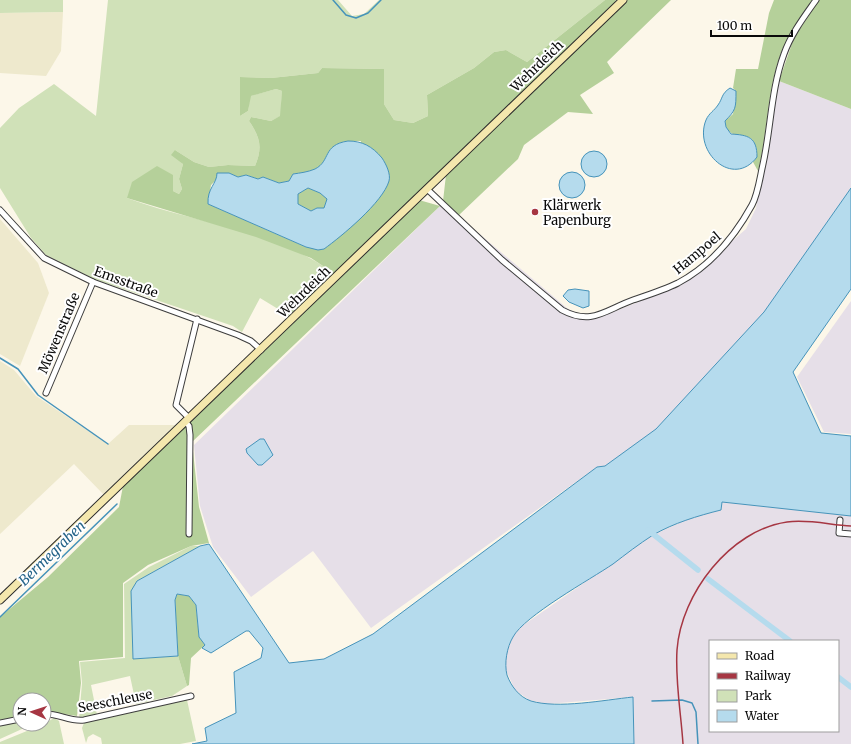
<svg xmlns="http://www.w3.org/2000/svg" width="851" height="744" viewBox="0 0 851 744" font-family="Merriweather,serif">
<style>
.industrial{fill:#e6dfe8;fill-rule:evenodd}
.farmland{fill:#eee9cd}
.green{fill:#d0e1b8}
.forest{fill:#b5d09a;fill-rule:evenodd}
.water{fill:#b5dbed;stroke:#4693ba;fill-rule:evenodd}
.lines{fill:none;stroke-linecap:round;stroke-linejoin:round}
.stream{stroke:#4693ba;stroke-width:1.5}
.canal{stroke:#b5dbed;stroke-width:5.5}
.street-casing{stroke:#3d3d3d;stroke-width:7}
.secondary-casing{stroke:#2c2c2c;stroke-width:9}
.street{stroke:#fff;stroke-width:5}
.secondary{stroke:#f4e7ad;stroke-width:7}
.rail{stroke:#a63642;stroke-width:1.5}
.poi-dot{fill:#a63642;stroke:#fff;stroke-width:1.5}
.labels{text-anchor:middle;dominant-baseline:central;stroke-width:4;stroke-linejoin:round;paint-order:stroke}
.street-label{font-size:13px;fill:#0a0a0a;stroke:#fff}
.poi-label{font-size:13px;fill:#0a0a0a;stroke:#fff;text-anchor:start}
.water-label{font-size:14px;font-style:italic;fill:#256489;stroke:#fff}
</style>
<rect width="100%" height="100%" fill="#fcf7e9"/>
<!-- industrial -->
<g class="industrial">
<polygon points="779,81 851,109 851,188 764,312 656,429 605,466 597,467 371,628 313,551 251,597 213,547 200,506 194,445 443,203 568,309 582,315 598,318 683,284 746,229 756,208"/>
<polygon points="851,301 851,434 824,432 797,377"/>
<path d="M722,502L851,516V744H634L633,697L547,704L529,700L515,690L505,668L507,652L513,636L522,626L653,535L690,518L721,510ZM710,641H838V731H710Z"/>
</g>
<!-- farmland -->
<g class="farmland">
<polygon points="63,12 61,51 46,76 0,73 0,13"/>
<polygon points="0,219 38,263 49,293 20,366 0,354"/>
<polygon points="0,361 14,370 36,396 108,444 129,425 176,425 104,495 74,464 0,534"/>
</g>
<!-- green -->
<g class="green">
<polygon points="0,0 63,0 63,12 0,13"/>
<path d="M108,0H338L352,16L364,14L379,0H605L527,62L506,50L494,52L474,68L427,95L428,116L413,123L394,120L384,104V69L322,68L318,73L271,78L240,77V116L248,111L250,96L276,89L282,91L281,116L271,121L251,117L249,121C260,137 263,147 255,166L228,165L209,167L194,162L175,150L183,164L179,179L182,189L179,194L173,191L127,198C191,222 273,230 329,270L283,312L260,298L242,332L233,326L94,279L46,255L31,238L0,188V128L19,108L54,84L96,116Z"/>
<polygon points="191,546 200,546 137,581 133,659 178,656 187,686 172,696 136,704 130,676 91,685 97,715 79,719 82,683 80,662 125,658 124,584 149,567"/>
<polygon points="187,700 196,741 180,744 102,744 101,738 93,734 88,737 86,743 82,728 84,723"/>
<polygon points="54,718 59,721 64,744 0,744 0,742 44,724"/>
<polygon points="20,721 20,724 33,724 0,739 0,726"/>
</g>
<!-- forest -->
<g class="forest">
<path d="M605,0H616L612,7L341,268L287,317L283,312L329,270L311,258L256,237L127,198L132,182L157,166L173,175V191L179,194L182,189L179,179L183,164L171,155L175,150L194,162L209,167L228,165L255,166C263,147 260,137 249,121L251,117L271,121L280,116L282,91L276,89L251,96L248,111L240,116V77L271,78L318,73L322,68L384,69V104L394,120L413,123L428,116L427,95L474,68L494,52L506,50L527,62ZM348,141H361L349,227L324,249L306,247L208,204L211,185L217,179V173H229L238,177L246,175L258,179L263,177L279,183L289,181L293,174C300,173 308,172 315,169C332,161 322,145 348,141Z"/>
<polygon points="626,0 671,0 607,62 614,73 580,95 593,114 568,112 524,145 518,159 459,215 443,201 446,175"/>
<path d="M774,0H813C802,17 788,33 781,53C767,90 768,132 758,171L753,162C757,157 758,154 756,147C751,130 739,140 730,132C726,129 726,126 725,121L733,114L736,91L733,88L736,69H758L769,13Z"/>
<polygon points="819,0 851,0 851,109 779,81 794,38"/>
<polygon points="308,188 320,193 328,199 324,208 317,208 311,211 298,204 298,194"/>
<polygon points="419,200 440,206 192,442 199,507 209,543 191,546 148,565 123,583 123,657 79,661 81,683 77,716 44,711 44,700 20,700 20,716 0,720 0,617 48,577 119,507 123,486"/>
<polygon points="177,594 189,596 196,605 199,637 205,645 191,658 189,685 187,686 178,656 175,600"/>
</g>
<!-- water -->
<g class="water">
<path d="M730,88L736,91C736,108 736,110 725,121L726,127L731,134C748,135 757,137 757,157C733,189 693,152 706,120C709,113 714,111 718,105C723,98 721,94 730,88Z"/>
<path d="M348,141C362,141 372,146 382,158C386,164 391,174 389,181C383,202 342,236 324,249L318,250L306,247L208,204C207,188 217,184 217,173H229L238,177L246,175L258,179L263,177L279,183L289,181L293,174C300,173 308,172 315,169C331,161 322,145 348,141ZM308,188L320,193L327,199L324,208H317L311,211L298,204V194Z"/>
<circle cx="594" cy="164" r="13"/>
<circle cx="572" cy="185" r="13"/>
<path d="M851,188V289L793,372L821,433L851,436V516L722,502L721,510C697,516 674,523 653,535C639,544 626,554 613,564C591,579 524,616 513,637C507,647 504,663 507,675C511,686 519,697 531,701C558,709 604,700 633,697L634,744H192L207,741L205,728L236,713L234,672L261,658L263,648L249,631H246L211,653L202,648L205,645L199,637L196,605L189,596L177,594L175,600L178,656L133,659L131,591L137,581L200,546L209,544L289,663L324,659L373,634L597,467L605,466L656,429L764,312Z"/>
<polygon points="575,289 589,291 589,306 583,308 569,302 563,296 568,290"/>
<polygon points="260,439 264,439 273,455 262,465 258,465 247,453 246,449"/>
</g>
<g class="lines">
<!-- stream -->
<g class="stream">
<polyline points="333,0 346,15 356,18 368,13 381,0"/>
<polyline points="0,358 18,369 38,395 108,444"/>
<polyline points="0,617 117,504"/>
<polyline points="652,701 682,700 692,703 696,712 698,744"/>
</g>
<!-- canal -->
<g class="canal">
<polyline points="648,530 698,570"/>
<polyline points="708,579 790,641"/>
<polyline points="838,677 851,687"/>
</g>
<defs>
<g id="street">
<path d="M427,189L502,260L562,310C592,326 605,310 633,300C648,295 664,290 678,283C710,266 735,236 752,205C758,194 760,177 763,164C771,128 771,89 784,54C791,34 804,17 816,0"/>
<polyline points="0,210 44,258 93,282 238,335 251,341 261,350"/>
<polyline points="46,393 93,282"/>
<polyline points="189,418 176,405 197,319"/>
<polyline points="185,421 189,426 190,435 189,534"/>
<polyline points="840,520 839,533 851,534"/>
<path d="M44,714C58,713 70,722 84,720L191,696"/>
<polyline points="0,723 20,719"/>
</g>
<polyline id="secondary" points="0,600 623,0"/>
</defs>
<!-- street casing -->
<use href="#street" class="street-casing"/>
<!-- secondary casing -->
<use href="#secondary" class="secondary-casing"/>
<!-- street -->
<use href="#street" class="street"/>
<!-- secondary -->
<use href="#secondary" class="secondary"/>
<!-- rail -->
<path class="rail" d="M683,744C681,713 675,681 677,650C681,594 730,530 787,522C809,519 830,525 851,526"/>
</g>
<!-- markers -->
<circle class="poi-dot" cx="535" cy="212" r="4"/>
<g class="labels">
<!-- street labels -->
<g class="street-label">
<text transform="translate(537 66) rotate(-44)">Wehrdeich</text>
<text transform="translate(697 253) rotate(-40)">Hampoel</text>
<text transform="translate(126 282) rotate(20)">Emsstraße</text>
<text transform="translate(304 292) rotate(-44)">Wehrdeich</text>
<text transform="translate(59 333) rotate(-67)">Möwenstraße</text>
<text transform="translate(115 701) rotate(-11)">Seeschleuse</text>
</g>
<!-- poi labels -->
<g class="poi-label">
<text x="543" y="205">Klärwerk<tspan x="543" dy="15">Papenburg</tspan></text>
</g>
<!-- water labels -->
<g class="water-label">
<text transform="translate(52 553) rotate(-44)">Bermegraben</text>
</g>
</g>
<!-- legend -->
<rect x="709" y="640" width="130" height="92" fill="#ffffff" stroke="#9d9d9d"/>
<rect x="717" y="653" width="20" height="6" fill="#f4e7ad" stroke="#9d9d9d"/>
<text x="745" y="660" font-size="12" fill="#0a0a0a">Road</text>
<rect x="717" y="673" width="20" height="6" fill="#a63642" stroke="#9d9d9d"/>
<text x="745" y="680" font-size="12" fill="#0a0a0a">Railway</text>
<rect x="717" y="690" width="20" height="12" fill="#d0e1b8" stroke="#9d9d9d"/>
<text x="745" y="700" font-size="12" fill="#0a0a0a">Park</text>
<rect x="717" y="710" width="20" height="12" fill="#b5dbed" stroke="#9d9d9d"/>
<text x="745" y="720" font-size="12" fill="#0a0a0a">Water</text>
<!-- north arrow -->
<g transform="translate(32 712) rotate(273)"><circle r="19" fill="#ffffff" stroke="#9d9d9d"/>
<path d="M0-3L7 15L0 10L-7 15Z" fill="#a63642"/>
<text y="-6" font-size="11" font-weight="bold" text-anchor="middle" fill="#0a0a0a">N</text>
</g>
<!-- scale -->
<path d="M711 30v6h81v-6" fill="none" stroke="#0a0a0a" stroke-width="2"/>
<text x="717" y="30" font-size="12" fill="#0a0a0a" stroke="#ffffff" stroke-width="3" paint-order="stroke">100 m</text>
</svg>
